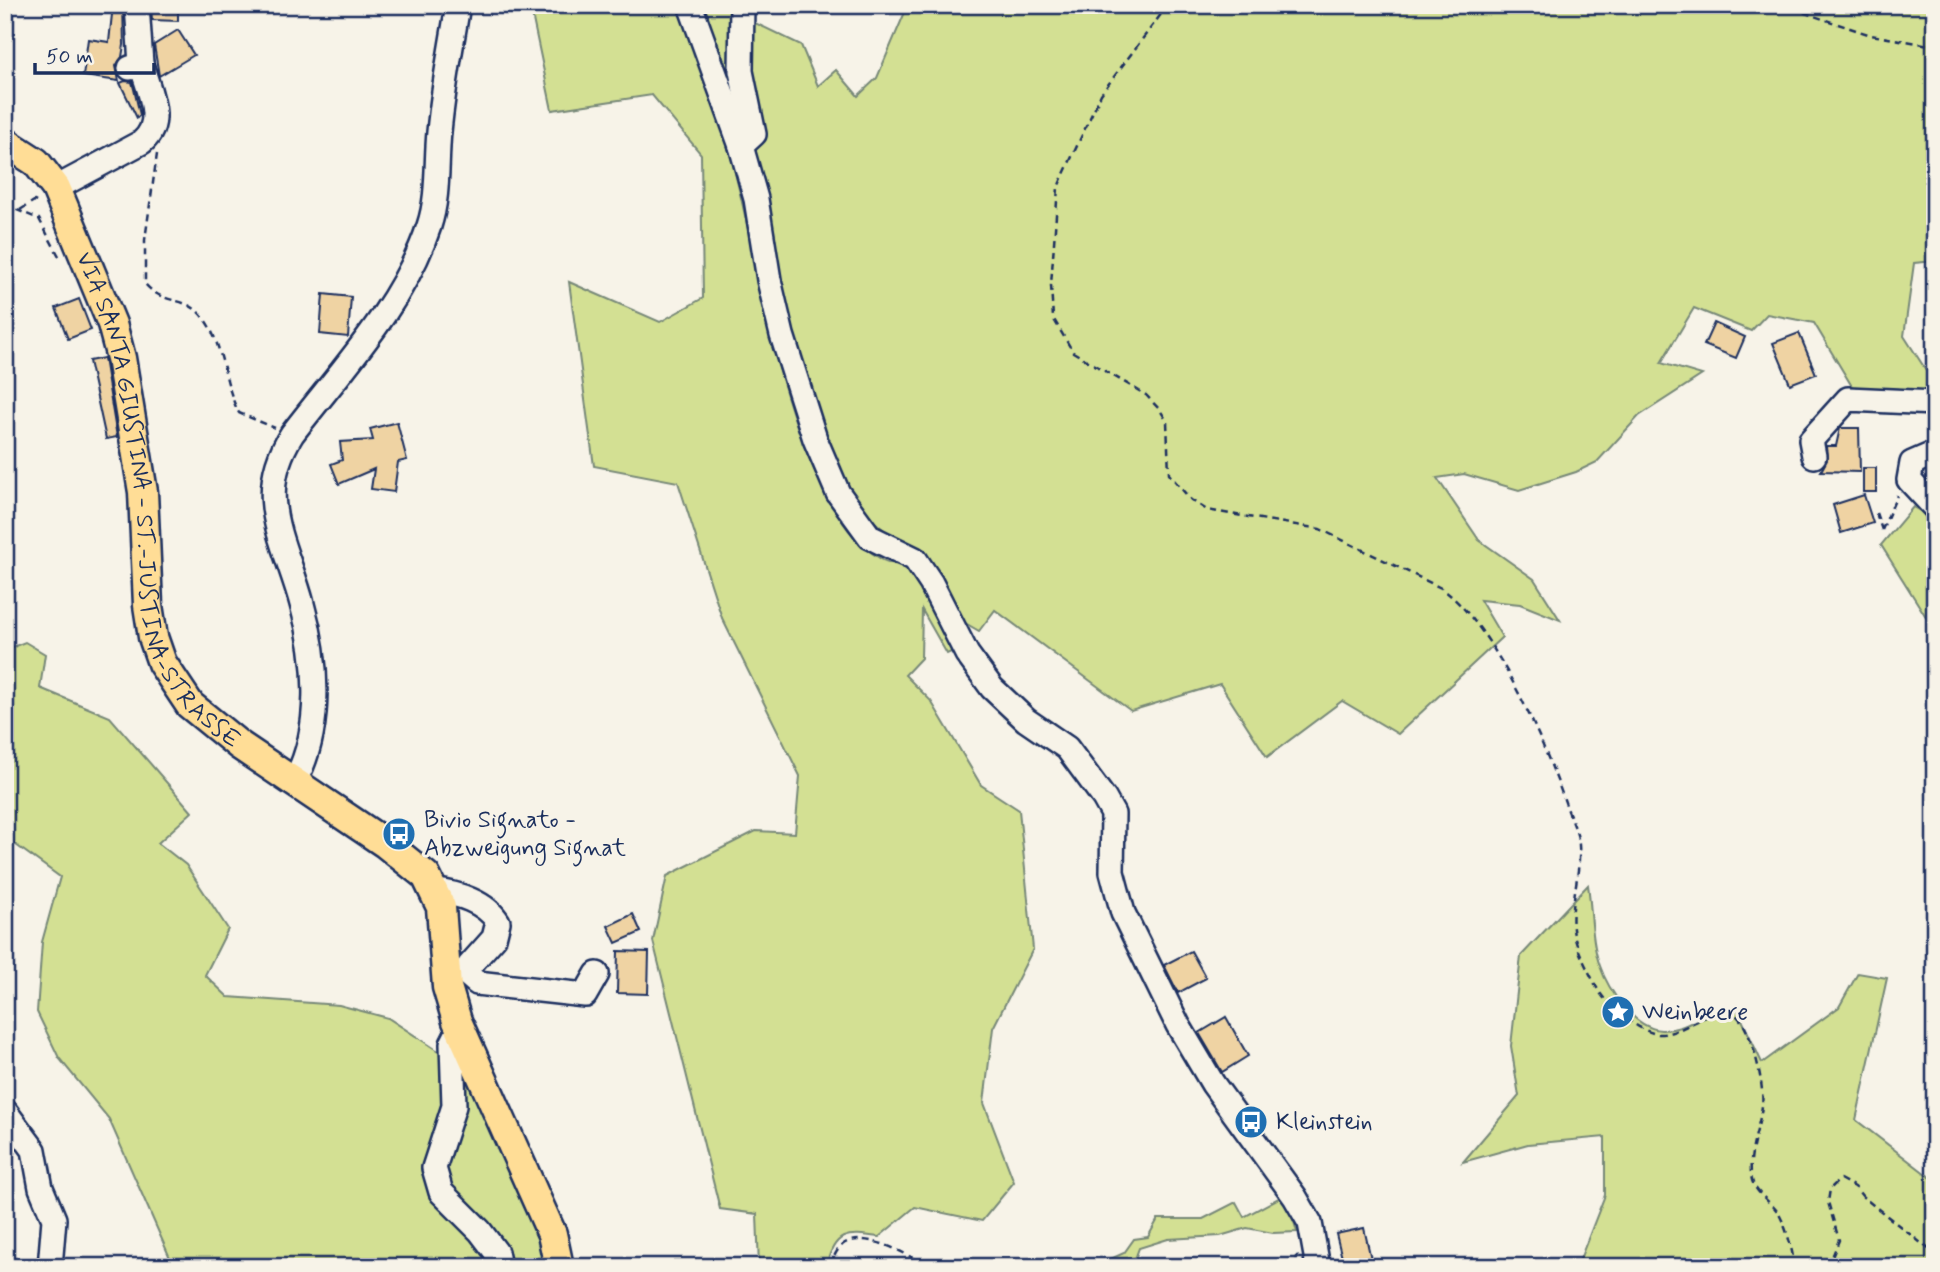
<svg xmlns="http://www.w3.org/2000/svg" width="1940" height="1272" viewBox="0 0 1940 1272" font-family="Mynerve,sans-serif">
<style>
.green{fill:#d3e093;stroke:#778878;stroke-width:2}
.building{fill:#efd3a3;stroke:#1b2f5e;stroke-width:2}
.lines{fill:none;stroke-linecap:round;stroke-linejoin:round}
.minor-casing{stroke:#1b2f5e;stroke-width:28}
.major-casing{stroke:#1b2f5e;stroke-width:33}
.path{stroke:#1b2f5e;stroke-width:2.5;stroke-dasharray:7 5;stroke-linecap:butt}
.minor{stroke:#f7f3e8;stroke-width:23}
.major{stroke:#ffdd96;stroke-width:28}
.labels{text-anchor:middle;dominant-baseline:central;stroke-width:6;stroke-linejoin:round;paint-order:stroke}
.street-label{font-size:24px;fill:#1b2f5e;stroke:#f7f3e8}
.poi-label{font-size:24px;fill:#1b2f5e;stroke:#f7f3e8;text-anchor:start}
</style>
<rect width="100%" height="100%" fill="#f7f3e8"/>
<filter id="ink" filterUnits="userSpaceOnUse"><feTurbulence type="fractalNoise" baseFrequency=".0143" numOctaves="2"/><feDisplacementMap in="SourceGraphic" scale="14" xChannelSelector="R" yChannelSelector="G"/><feConvolveMatrix kernelMatrix="1 2 1 2 8 2 1 2 1" color-interpolation-filters="sRGB"/></filter>
<g filter="url(#ink)">
<!-- green -->
<g class="green">
<path d="M530,5H679C694,58 718,108 732,161C761,270 772,389 825,492C840,520 853,542 881,559C889,564 903,565 910,571C927,586 942,630 953,651L947,654L922,610L921,658L905,675L931,701L981,785L1019,810L1033,949L993,1028L984,1103L1014,1182L982,1221L915,1207L879,1237C847,1232 834,1232 826,1267H759L757,1214L720,1209L653,941L667,876L756,831L795,833L800,776L722,618L678,482L594,466L569,282L660,322L703,298L701,154L652,95L552,110Z"/>
<polygon points="699,5 737,5 746,126"/>
<polygon points="908,5 1935,5 1935,261 1914,263 1904,336 1935,384 1935,396 1853,388 1814,323 1767,314 1751,331 1694,308 1661,363 1702,375 1639,416 1597,462 1576,472 1519,490 1464,474 1437,478 1479,540 1534,579 1560,620 1520,604 1480,600 1502,637 1398,734 1342,701 1267,757 1220,684 1131,711 995,610 979,631 960,620 922,558 910,543 890,535 862,511 845,484 816,417 785,312 751,151 749,20 801,45 818,86 836,70 858,96 877,78"/>
<polygon points="1913,507 1935,519 1935,631 1881,545"/>
<polygon points="25,642 45,654 40,688 110,717 192,812 158,843 186,865 228,929 205,975 228,997 339,1005 388,1018 461,1066 533,1220 548,1267 174,1267 109,1119 59,1058 37,1012 42,942 60,877 5,837 5,650"/>
<path d="M1588,885C1592,911 1591,942 1600,966C1608,989 1633,1028 1661,1030C1691,1031 1704,1007 1738,1011L1762,1063L1839,1007L1858,973L1887,978L1856,1120L1935,1181V1267H1577L1605,1195V1137L1528,1144L1463,1162L1519,1096L1511,1046L1521,956Z"/>
<polygon points="1286,1194 1297,1232 1273,1233 1247,1228 1220,1236 1168,1239 1139,1248 1135,1259 1120,1267 1093,1267 1124,1253 1134,1239 1148,1237 1158,1219 1203,1219 1236,1202 1244,1217"/>
</g>
<!-- building -->
<g class="building">
<polygon points="113,5 123,5 124,45 122,57 116,66 119,81 83,76 88,39 109,42"/>
<polygon points="151,5 178,5 178,21 152,20"/>
<polygon points="178,30 194,55 159,76 154,45"/>
<polygon points="125,81 132,82 134,89 140,115 137,118 120,83"/>
<polygon points="323,294 351,297 348,337 320,334"/>
<polygon points="79,299 91,330 68,339 56,308"/>
<polygon points="1714,323 1745,337 1736,358 1704,345"/>
<polygon points="1799,333 1816,374 1790,384 1773,343"/>
<polygon points="104,358 117,437 106,439 89,361"/>
<polygon points="397,422 407,460 398,462 394,492 371,489 374,469 339,484 331,464 342,460 340,442 373,440 370,429"/>
<polygon points="1840,428 1859,428 1860,472 1821,471 1827,460 1826,446 1836,446"/>
<rect x="1863" y="468" width="13" height="24"/>
<polygon points="1864,495 1873,523 1841,533 1833,505"/>
<polygon points="633,914 641,932 616,943 608,926"/>
<polygon points="618,951 649,952 648,994 617,993"/>
<polygon points="1191,951 1206,978 1178,993 1164,965"/>
<polygon points="1226,1017 1248,1056 1222,1072 1199,1033"/>
<polygon points="1364,1228 1371,1259 1344,1266 1336,1234"/>
</g>
<g class="lines">
<defs>
<g id="minor">
<polyline points="137,5 141,64"/>
<polyline points="690,5 741,146 756,199 769,280 782,335 815,439 838,493 870,537 915,559 931,583 967,654 992,688 1026,720 1067,748 1104,798 1113,814 1112,872 1123,913 1178,1025 1213,1084 1295,1197 1310,1223 1318,1267"/>
<polyline points="741,146 754,134 741,71 742,5"/>
<path d="M56,188L142,142C166,122 148,90 141,64L130,68"/>
<polyline points="1935,453 1912,463 1909,480 1935,508"/>
<polyline points="1814,456 1811,440 1848,399 1935,403"/>
<path d="M294,782C323,731 318,660 302,604C286,543 252,497 292,434C341,370 403,305 429,226C439,196 436,163 439,132C443,89 451,48 458,5"/>
<path d="M435,891C457,893 486,902 498,922L494,938L469,966V976L477,983L585,995L597,974"/>
<polyline points="460,1028 452,1044 454,1106 434,1168 441,1192 480,1231 496,1252 499,1267"/>
<polyline points="5,1111 34,1150 41,1188 54,1219 50,1267"/>
</g>
<g id="major">
<path id="s1" d="M5,142L36,162L56,188L112,324L121,358L143,492L148,605L153,637L162,663L190,705L239,745L386,844L426,876L441,907L447,987L457,1021L552,1234L559,1267"/>
</g>
</defs>
<!-- minor casing -->
<use href="#minor" class="minor-casing"/>
<!-- major casing -->
<use href="#major" class="major-casing"/>
<!-- path -->
<g class="path">
<path d="M1168,5L1101,94L1058,187L1051,285L1053,318L1073,352L1146,395L1160,410L1167,421L1169,474L1191,500L1207,510L1320,529L1441,588C1495,626 1544,742 1566,805C1570,817 1578,832 1579,845C1581,872 1570,902 1573,929C1575,947 1589,972 1597,988C1604,1000 1614,1010 1626,1018C1635,1025 1647,1033 1659,1034C1683,1036 1720,999 1737,1016C1752,1030 1765,1086 1762,1106C1759,1129 1749,1150 1751,1174C1752,1194 1772,1200 1780,1216C1788,1232 1792,1250 1795,1267"/>
<polyline points="1781,5 1871,35 1935,46"/>
<path d="M157,154L145,240V284C164,306 184,295 201,315C224,341 223,384 239,413L275,428"/>
<polyline points="5,205 39,219 60,258"/>
<polyline points="20,210 34,201 39,203"/>
<polyline points="1876,513 1882,530"/>
<polyline points="1882,530 1897,495"/>
<path d="M830,1267C833,1258 837,1248 845,1243C866,1232 909,1253 925,1267"/>
<polyline points="1287,1267 1298,1255"/>
<polyline points="1828,1267 1839,1240 1828,1202 1830,1189 1840,1179 1855,1187 1863,1197 1935,1254"/>
</g>
<!-- minor -->
<use href="#minor" class="minor"/>
<!-- major -->
<use href="#major" class="major"/>
</g>
</g>
<!-- icons -->
<defs>
<symbol id="bus-disc" viewBox="-11 -11 22 22"><circle r="9.5" fill="#1f6fb2" stroke="#f7f3e8"/><path d="M-5-6H5V4H4V6H2V4H-2V6H-4V4H-5ZM-3.5-4V0h7V-4ZM-3.5 1.2v1.5H-2V1.2ZM2 1.2v1.5H3.5V1.2Z" fill="#fff"/></symbol>
<symbol id="sight-disc" viewBox="-11 -11 22 22"><circle r="9.5" fill="#1f6fb2" stroke="#f7f3e8"/><path d="M0-6L1.8-2.2L6-1.7L2.9 1.2L3.7 5.4L0 3.3L-3.7 5.4L-2.9 1.2L-6-1.7L-1.8-2.2Z" fill="#fff"/></symbol>
</defs>
<g fill-rule="evenodd">
<use href="#bus-disc" x="380" y="815" width="38" height="38"/>
<use href="#sight-disc" x="1599" y="993" width="38" height="38"/>
<use href="#bus-disc" x="1232" y="1103" width="38" height="38"/>
</g>
<g class="labels">
<!-- street labels -->
<g class="street-label">
<text stroke="none"><textPath href="#s1" startOffset="406">VIA SANTA GIUSTINA - ST.-JUSTINA-STRASSE</textPath></text>
</g>
<!-- poi labels -->
<g class="poi-label">
<text x="424" y="820">Bivio Signato -<tspan x="424" dy="28">Abzweigung Signat</tspan></text>
<text x="1642" y="1012">Weinbeere</text>
<text x="1276" y="1122">Kleinstein</text>
</g>
</g>
<!-- margin -->
<rect width="1940" height="1272" fill="none" stroke="#f7f3e8" stroke-width="28"/>
<rect x="14" y="14" width="1912" height="1244" fill="none" stroke="#1b2f5e" stroke-width="2.5" filter="url(#ink)"/>
<!-- scale -->
<path d="M35 63v10h119v-10" fill="none" stroke="#1b2f5e" stroke-width="3.5"/>
<text x="46" y="63" font-size="21" fill="#1b2f5e" stroke="#f7f3e8" stroke-width="5" paint-order="stroke">50 m</text>
</svg>
